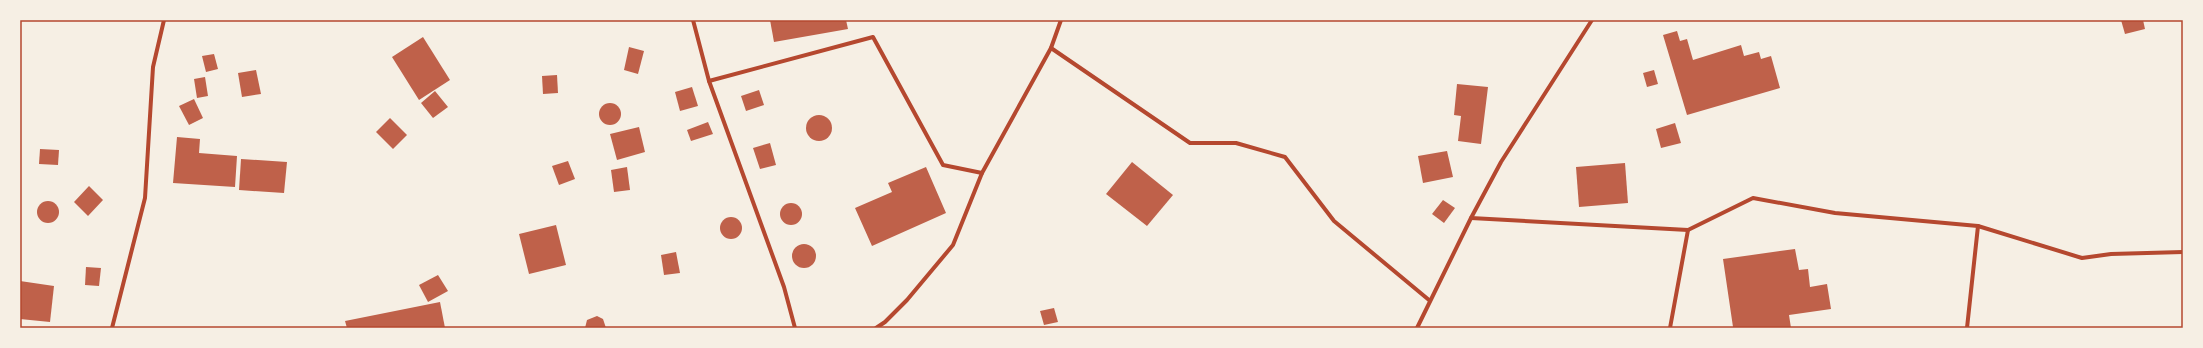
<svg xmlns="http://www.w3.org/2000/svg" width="2203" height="348" viewBox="0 0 2203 348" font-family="Poppins,sans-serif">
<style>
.building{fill:#bf614a}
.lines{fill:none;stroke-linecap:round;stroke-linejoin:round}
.minor{stroke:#b5482f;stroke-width:4}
.neatline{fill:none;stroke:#b5482f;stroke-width:1.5}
</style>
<rect width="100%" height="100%" fill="#f6efe4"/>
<!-- building -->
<g class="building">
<polygon points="770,20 846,20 848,29 774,42"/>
<polygon points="2121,20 2143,20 2145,29 2125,34"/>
<polygon points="1677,31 1680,41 1687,39 1693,60 1741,45 1744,56 1759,52 1761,59 1771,56 1780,88 1687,115 1663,35"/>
<polygon points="423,37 450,80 419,100 392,57"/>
<polygon points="629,47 644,51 638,74 624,70"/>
<polygon points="214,54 218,69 206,72 202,56"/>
<polygon points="256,70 261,94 242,97 238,73"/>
<polygon points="1654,70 1658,84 1647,87 1643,73"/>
<polygon points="557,75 558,93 543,94 542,76"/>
<polygon points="205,77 208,96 197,98 194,79"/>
<polygon points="1457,84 1488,87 1481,144 1458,141 1461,116 1454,115"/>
<polygon points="692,87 698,106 680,111 675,92"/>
<polygon points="759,90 764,105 746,111 741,96"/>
<polygon points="435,91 448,107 433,118 421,103"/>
<polygon points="194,99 203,118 189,125 179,106"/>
<circle cx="610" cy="114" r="11"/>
<circle cx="819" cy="128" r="13"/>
<polygon points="390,118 407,135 393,149 376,132"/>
<polygon points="708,122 713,134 691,141 687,130"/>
<polygon points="1675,123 1681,143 1661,148 1656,129"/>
<polygon points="639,127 645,152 617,160 610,134"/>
<polygon points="177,137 200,139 199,153 237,156 235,187 173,183"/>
<polygon points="770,143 776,165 760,169 753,148"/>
<polygon points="40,149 59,150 58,165 39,164"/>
<polygon points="1447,151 1453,177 1423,183 1418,156"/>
<polygon points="241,159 287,162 284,193 239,190"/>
<polygon points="568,161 575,179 559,185 552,166"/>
<polygon points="1132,162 1173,195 1147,226 1106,194"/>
<polygon points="1625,163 1628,203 1579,207 1576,167"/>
<polygon points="627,167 630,190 614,192 611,170"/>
<polygon points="926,167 946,213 872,246 855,208 892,192 888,183"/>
<polygon points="89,186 103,200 88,216 74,202"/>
<polygon points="1443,200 1455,208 1444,223 1432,214"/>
<circle cx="48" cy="212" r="11"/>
<circle cx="791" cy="214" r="11"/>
<circle cx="731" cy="228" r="11"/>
<polygon points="556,225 566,265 529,274 519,234"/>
<circle cx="804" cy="256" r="12"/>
<polygon points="1795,249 1799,270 1808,269 1810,287 1827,284 1831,309 1789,315 1791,328 1733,327 1723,259"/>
<polygon points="676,252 680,273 664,275 661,255"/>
<polygon points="86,267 101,268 99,286 85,285"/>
<polygon points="438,275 448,291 428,302 419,285"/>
<polygon points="20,281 54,286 50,322 20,319"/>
<polygon points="440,302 445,328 347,328 345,321"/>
<polygon points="1054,308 1058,322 1044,325 1040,311"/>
<polygon points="597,316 603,319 606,328 585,328 587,320"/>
</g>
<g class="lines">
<!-- minor -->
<g class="minor">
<polyline points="693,20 709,81 784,287 795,328"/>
<polyline points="1051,48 1190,143 1236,143 1285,157 1334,221 1429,300"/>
<polyline points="709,81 873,37 943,165 982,173"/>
<polyline points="1471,218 1688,230 1753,198 1835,213 1978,226 2082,258 2111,254 2183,252"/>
<polyline points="112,328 145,198 153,67 164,20"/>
<polyline points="876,328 885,322 907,300 953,245 982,173 1051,48 1061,20"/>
<polyline points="1417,328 1471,218 1501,162 1592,20"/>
<polyline points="1670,328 1688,230"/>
<polyline points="1967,328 1978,226"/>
</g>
</g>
<!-- border -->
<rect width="2203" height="348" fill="none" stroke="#f6efe4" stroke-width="42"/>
<rect x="21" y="21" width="2161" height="306" class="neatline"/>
</svg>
